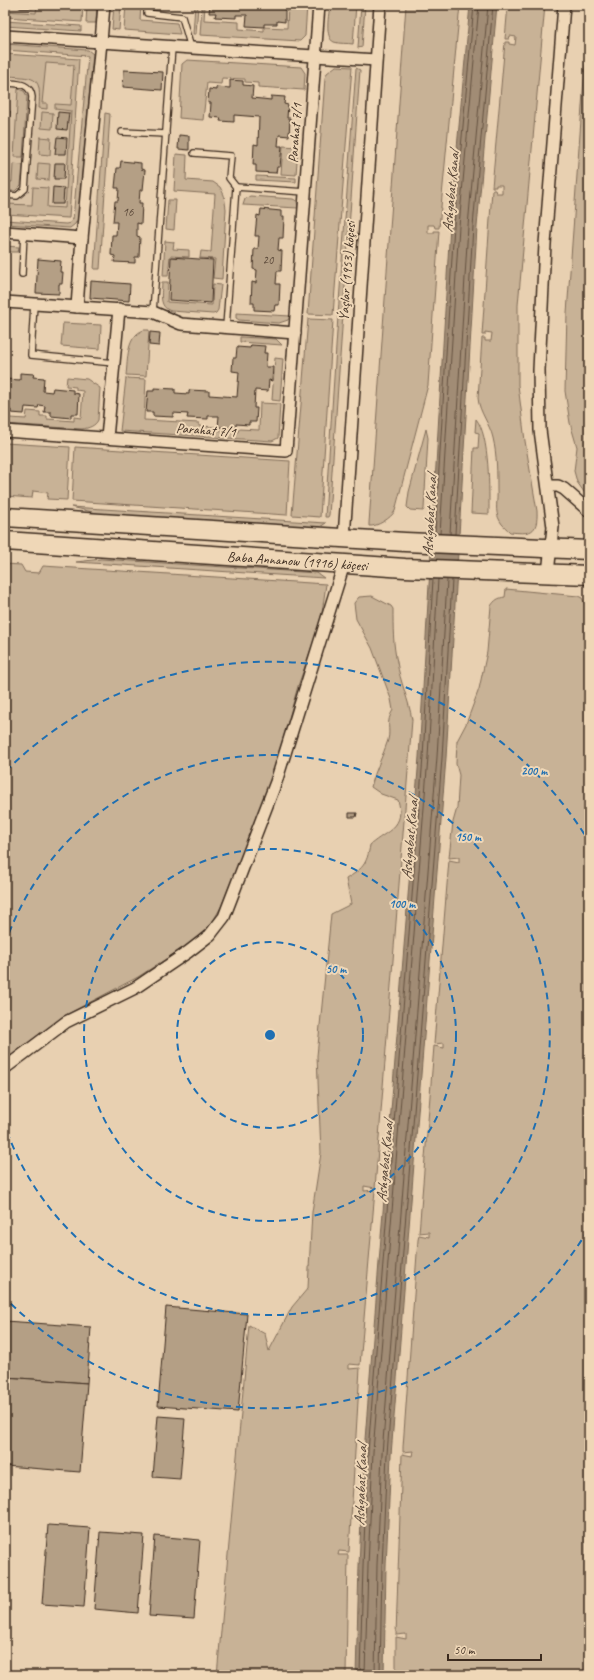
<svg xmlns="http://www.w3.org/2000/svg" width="594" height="1680" viewBox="0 0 594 1680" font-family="Caveat,sans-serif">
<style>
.built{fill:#d8c1a4}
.green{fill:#c8b296;stroke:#826e5a}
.water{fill:#a18c74;stroke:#786552}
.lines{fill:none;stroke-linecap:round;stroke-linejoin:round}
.shore{stroke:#645140;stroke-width:1}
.building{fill:#b49f85;stroke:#3b2a1e}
.lane-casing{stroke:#3b2a1e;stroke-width:8}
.street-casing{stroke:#3b2a1e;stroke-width:14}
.primary-casing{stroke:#3b2a1e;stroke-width:21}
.lane{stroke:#efd7b7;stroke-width:5.5}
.street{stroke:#efd7b7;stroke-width:11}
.primary{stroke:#efd7b7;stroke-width:18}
.ring{fill:none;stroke:#1f6fb2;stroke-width:2;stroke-dasharray:7 5}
.labels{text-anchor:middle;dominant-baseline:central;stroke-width:4;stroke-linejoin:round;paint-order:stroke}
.number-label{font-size:12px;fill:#594738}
.street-label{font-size:14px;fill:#3b2a1e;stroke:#efd7b7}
.water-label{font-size:15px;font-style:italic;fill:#544234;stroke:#efd7b7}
.centre{fill:#1f6fb2;stroke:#efd7b7;stroke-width:2}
.ring-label{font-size:12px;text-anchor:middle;font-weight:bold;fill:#1f6fb2;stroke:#efd7b7;stroke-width:4;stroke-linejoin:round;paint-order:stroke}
</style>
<rect width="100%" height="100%" fill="#e8d0b1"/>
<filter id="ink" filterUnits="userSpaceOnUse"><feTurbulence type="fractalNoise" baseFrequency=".025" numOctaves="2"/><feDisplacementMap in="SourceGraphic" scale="8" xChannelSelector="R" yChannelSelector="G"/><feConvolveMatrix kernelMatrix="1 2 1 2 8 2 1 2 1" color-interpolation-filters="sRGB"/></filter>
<g filter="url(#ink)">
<!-- built -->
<g class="built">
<polygon points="5,5 83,5 82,22 5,17"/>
<polygon points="5,54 79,59 69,219 5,214"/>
</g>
<!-- green -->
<g class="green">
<polygon points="37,5 83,5 82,22 5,17 5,11 36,13"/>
<polygon points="87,5 97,5 96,23 86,23"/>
<polygon points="114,5 121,5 119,30 112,29"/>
<polygon points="126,5 141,5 140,20 177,23 180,34 124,30"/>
<polygon points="195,5 198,5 196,34 193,34"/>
<polygon points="202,5 205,5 204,20 239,22 239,29 264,31 264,27 287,28 288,5 307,5 305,36 300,41 200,35"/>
<path d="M330,5H356L353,44C348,43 339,44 334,42C324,38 329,13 330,5Z"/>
<polygon points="361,5 365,5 362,47 358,48"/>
<path d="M406,5H460L439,228H435L434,225H428V233H434V231H439L428,385L395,511C391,518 377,527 369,526V523Z"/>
<path d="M508,5H545L518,305V385L525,441L537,511C538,534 530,534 510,532C507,529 502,525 500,521C494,511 498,501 497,490C497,473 497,455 493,438C490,424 479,412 478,398L482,338H485V341H491L492,333L485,332V335H482L492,190H495L496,193H502V185H496V187H492L505,42H509V44L515,45L516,37L510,36L509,39H505Z"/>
<polygon points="589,10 589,499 577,482 574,471 577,447 570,423 565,391 567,313"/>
<polygon points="5,21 81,26 81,31 5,26"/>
<polygon points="5,44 88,50 93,54 78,219 75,224 70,228 5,224 5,220 66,224 70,223 73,219 88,56 5,50"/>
<path d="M5,54L79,59L69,218L5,214V204L32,205L33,187L48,188L47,207L65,208L71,111L55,109V104L71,105L74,65L46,63L42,103H47V109L39,108C41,77 38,78 8,76L9,60H5Z"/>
<polygon points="187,60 301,67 305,73 304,90 258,87 258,83 245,82 245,79 222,78 221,84 207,83 203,120 179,118 182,64"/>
<polygon points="336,66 352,67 333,315 308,314 325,78 327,73"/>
<polygon points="356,68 360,70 329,515 328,517 325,517 338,316"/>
<polygon points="18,89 24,91 27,96 23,157 14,157"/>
<polygon points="42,112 53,113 52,129 41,128"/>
<polygon points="105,113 110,114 100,269 94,269"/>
<polygon points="40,137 51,138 50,155 39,154"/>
<polygon points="283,146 298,147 296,175 281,174"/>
<polygon points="176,154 187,155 186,180 213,182 220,187 224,195 226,209 222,279 213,278 215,259 200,258 201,251 211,252 215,194 174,191"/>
<polygon points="38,163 50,164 49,180 37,179"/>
<polygon points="13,164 23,165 21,185 15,191 5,191 5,181 12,182"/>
<polygon points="256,176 296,178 296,182 256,180"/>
<polygon points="250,196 293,199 297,201 298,208 243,205 245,199"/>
<polygon points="168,200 176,200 174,230 166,229"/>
<polygon points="165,241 174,242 173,249 189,250 189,257 170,256 168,276 163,276"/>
<polygon points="5,246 19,247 18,252 7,252 7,256 5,256"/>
<path d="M162,282H168L167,302L212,305L213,284L221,285L218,310L216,313L213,314L171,311C158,307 162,293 162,282Z"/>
<polygon points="236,313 290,316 288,320 279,323 239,320 236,318"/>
<polygon points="308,319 333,320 320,517 292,515"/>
<polygon points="63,323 101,325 100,349 61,346"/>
<path d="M144,330H149L146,376L126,375C128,360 126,336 144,330Z"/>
<polygon points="240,337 276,339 282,345 240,342"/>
<polygon points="275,358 283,359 280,401 272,400"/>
<path d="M67,377L87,379L100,388L98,420C95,426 89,428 82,429L5,424V415H10V418L26,419L27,411L40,412V416H47V419L74,421V417L81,418L83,391L76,390V387L66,386Z"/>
<polygon points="126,378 146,379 144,420 199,423 199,426 216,427 216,430 238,432 238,429 259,430 260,403 280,404 278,438 272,441 120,431"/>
<path d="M476,419C490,435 489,492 489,514L471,513L474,448H478L479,433L475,432Z"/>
<polygon points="426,429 428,438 424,509 423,511 410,510 407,507 409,492"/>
<polygon points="5,443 70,447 67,500 47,499 48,493 33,491 32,498 5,496"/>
<polygon points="75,447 290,461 287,515 72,501"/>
<polygon points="71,507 326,523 320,527 315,527 101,514"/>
<polygon points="101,559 317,573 324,578 76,562"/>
<polygon points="5,564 21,565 25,572 39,573 43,566 326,584 322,613 316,635 298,686 271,782 221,907 213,921 205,930 189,944 138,977 62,1017 5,1060"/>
<path d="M506,589L578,596L582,598L589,612V1675H396V1637L406,1639V1634L396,1635L402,1454L412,1456L413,1451L403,1452V1447L418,1240L419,1235L429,1237V1232L419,1233L434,1046L444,1048V1043L434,1044L449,860L459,862V857L449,858L453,822L457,808L459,775L456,764L457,741L466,724L479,689L487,652L491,606C495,600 498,598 505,597Z"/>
<path d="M372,596L391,606L393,609C393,627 393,645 397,662C400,682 409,700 412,720L375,1188L364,1186V1191L375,1190L360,1365L349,1364V1369L360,1368L349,1552L339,1551L338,1555H348L346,1675H217L249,1325L265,1334L269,1351L292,1307L308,1288L312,1212L321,1153L317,1056L331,914L351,904L346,879C362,869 367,865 370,845C387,830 406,828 398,800L381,794L371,787C375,770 383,756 388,740C391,728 385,723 393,710L391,699L372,648L356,619L354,603L359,597Z"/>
</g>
<!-- water -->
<polygon class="water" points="470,5 497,5 477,227 446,758 391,1455 386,1566 384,1675 356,1675 359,1566 364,1452 419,757 450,225"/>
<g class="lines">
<!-- shore -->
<g class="shore">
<polyline points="435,533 454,225 474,5"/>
<polyline points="440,534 459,226 479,5"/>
<polyline points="450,534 468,226 488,5"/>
<polyline points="455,534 473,226 493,5"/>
<polyline points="360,1675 363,1566 368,1452 423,757 433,579"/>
<polyline points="365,1675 368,1566 373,1452 428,757 438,579"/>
<polyline points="375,1675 377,1565 382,1454 437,757 447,580"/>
<polyline points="380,1675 382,1566 387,1454 442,758 452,580"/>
</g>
</g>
<!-- building -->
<g class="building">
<polygon points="210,5 282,5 282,7 285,7 285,22 277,21 277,24 264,24 264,27 246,26 247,15 236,15 236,18 215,17 216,13 209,13"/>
<polygon points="124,70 163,72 162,90 123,87"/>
<polygon points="230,80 243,81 243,85 253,86 252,98 271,100 271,96 285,97 284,104 288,105 287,118 290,118 289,136 279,135 278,146 282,146 280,167 277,167 276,173 256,172 256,165 253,165 254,144 258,145 259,117 234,115 234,122 220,121 221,118 210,117 211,103 208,103 209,89 216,90 216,87 230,88"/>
<polygon points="5,111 10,111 7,156 5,156"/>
<polygon points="58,112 69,113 67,130 57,129"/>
<polygon points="179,135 189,136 189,150 178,149"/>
<polygon points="57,137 67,138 66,154 55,154"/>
<polygon points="121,161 141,163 141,169 145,170 143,190 140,190 139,203 142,203 141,224 137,223 137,236 140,237 139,257 135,257 135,263 114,262 115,256 111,255 112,235 116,235 117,222 113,222 115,201 118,201 119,188 115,188 117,168 120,168"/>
<polygon points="55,163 65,163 64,179 54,179"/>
<polygon points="53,187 64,188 63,204 52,204"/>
<polygon points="261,209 281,211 281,217 284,217 283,238 279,238 278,250 282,251 281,271 277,271 276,284 280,284 279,305 275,305 274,311 254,310 254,303 251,303 252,282 256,283 257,270 253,269 254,249 258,249 259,236 255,236 257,215 260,216"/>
<polygon points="171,257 213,260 211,303 169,300"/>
<polygon points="38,259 61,261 60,272 63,272 62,284 59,284 59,294 36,293"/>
<polygon points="91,281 130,284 129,301 90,298"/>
<polygon points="150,332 160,333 159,346 149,345"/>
<polygon points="251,345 265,346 264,353 267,353 266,367 273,367 272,381 269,380 268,391 255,390 254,408 257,408 256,422 249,422 249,425 236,424 236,428 218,427 219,416 208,416 208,419 187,418 188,414 173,413 173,417 153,416 153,412 146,412 148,391 154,391 154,388 175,389 175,393 189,394 189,390 209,391 209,395 237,397 239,372 232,371 233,358 236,358 237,347 250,348"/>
<polygon points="20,373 34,374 33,377 44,378 43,391 52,392 53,388 73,390 73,393 79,394 78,414 71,414 71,418 51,416 51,412 44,412 45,406 39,405 38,408 25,407 24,414 11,413 11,410 5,409 5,379 20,380"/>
<polygon points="349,813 357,813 356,817 349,817"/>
<polygon points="166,1307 247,1314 238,1412 158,1406"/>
<polygon points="5,1321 91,1327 87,1383 5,1377"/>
<polygon points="5,1377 87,1383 80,1472 5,1466"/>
<polygon points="158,1416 185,1418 180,1479 153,1477"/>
<polygon points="48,1525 90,1528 84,1607 42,1604"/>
<polygon points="100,1532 144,1535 138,1613 94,1609"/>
<polygon points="155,1536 200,1540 194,1619 149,1616"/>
</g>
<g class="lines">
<defs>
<g id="lane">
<polyline points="22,5 31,5"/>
<polyline points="147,5 147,13 182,17 191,48"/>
<path d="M5,83C17,84 30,82 32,97L25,189L17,196L5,195"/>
<polyline points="122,132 166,134"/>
<polyline points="194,153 231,156 229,178 236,187"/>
<polyline points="22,274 24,234"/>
<polyline points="34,304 31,355 114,363"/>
<polyline points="153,312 172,47"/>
<polyline points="226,327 236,187 305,192"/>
</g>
<g id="street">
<polyline points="5,36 101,42 104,5"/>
<polyline points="5,232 82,238"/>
<polyline points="5,302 153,312 181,324 295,333"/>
<polyline points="77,307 82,238 101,42 376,60"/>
<polyline points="5,431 286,451 319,5"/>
<polyline points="107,438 119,309"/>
<polyline points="548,486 558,486 564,489 589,511"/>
<polyline points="344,538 380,5"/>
<polyline points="548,573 553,527 540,430 539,370 545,244 564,5"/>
<polyline points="5,1068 66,1022 135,988 188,952 210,935 224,917 276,782 344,564"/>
</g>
<g id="primary">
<polyline points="5,517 405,542 589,550"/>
<path id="s1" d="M5,541L405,568L589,575"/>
</g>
</defs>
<!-- lane casing -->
<use href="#lane" class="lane-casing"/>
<!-- street casing -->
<use href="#street" class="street-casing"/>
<!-- primary casing -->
<use href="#primary" class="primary-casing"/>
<!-- lane -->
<use href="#lane" class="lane"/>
<!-- street -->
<use href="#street" class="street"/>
<!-- primary -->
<use href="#primary" class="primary"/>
</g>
</g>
<!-- distance rings -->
<g class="ring">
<circle cx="270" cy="1035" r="93"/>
<circle cx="270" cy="1035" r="186"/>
<path d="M5 944A280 280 0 1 1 5 1126"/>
<path d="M588 1230A373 373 0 0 1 6 1299M6 771A373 373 0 0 1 588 840"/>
</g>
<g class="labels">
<!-- number labels -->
<g class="number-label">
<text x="128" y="212">16</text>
<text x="268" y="260">20</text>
</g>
<!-- street labels -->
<g class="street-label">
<text transform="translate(295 133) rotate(-86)">Parahat 7/1</text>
<text transform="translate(347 271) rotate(-86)">Ýaşlar (1953) köçesi</text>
<text transform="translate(206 430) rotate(4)">Parahat 7/1</text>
<text stroke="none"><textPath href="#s1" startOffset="293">Baba Annanow (1916) köçesi</textPath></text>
</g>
<!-- water labels -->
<g class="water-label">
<text transform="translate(451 192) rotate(-85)">Ashgabat Kanal</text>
<text transform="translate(430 516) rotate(-87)">Ashgabat Kanal</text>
<text transform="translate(410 839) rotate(-85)">Ashgabat Kanal</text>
<text transform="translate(385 1162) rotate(-85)">Ashgabat Kanal</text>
<text transform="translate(361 1485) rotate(-88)">Ashgabat Kanal</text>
</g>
</g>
<circle cx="270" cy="1035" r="6" class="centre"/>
<g class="ring-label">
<text x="534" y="775">200 m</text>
<text x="468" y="841">150 m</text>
<text x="402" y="908">100 m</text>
<text x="336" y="973">50 m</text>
</g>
<!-- margin -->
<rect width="594" height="1680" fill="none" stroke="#efd7b7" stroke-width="20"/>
<rect x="10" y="10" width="574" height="1660" fill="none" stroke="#3b2a1e" stroke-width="1.5" filter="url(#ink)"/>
<!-- scale -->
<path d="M448 1654v6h93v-6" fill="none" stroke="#3b2a1e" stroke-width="2"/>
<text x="454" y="1654" font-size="12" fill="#3b2a1e" stroke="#efd7b7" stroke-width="3" paint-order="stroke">50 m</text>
</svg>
